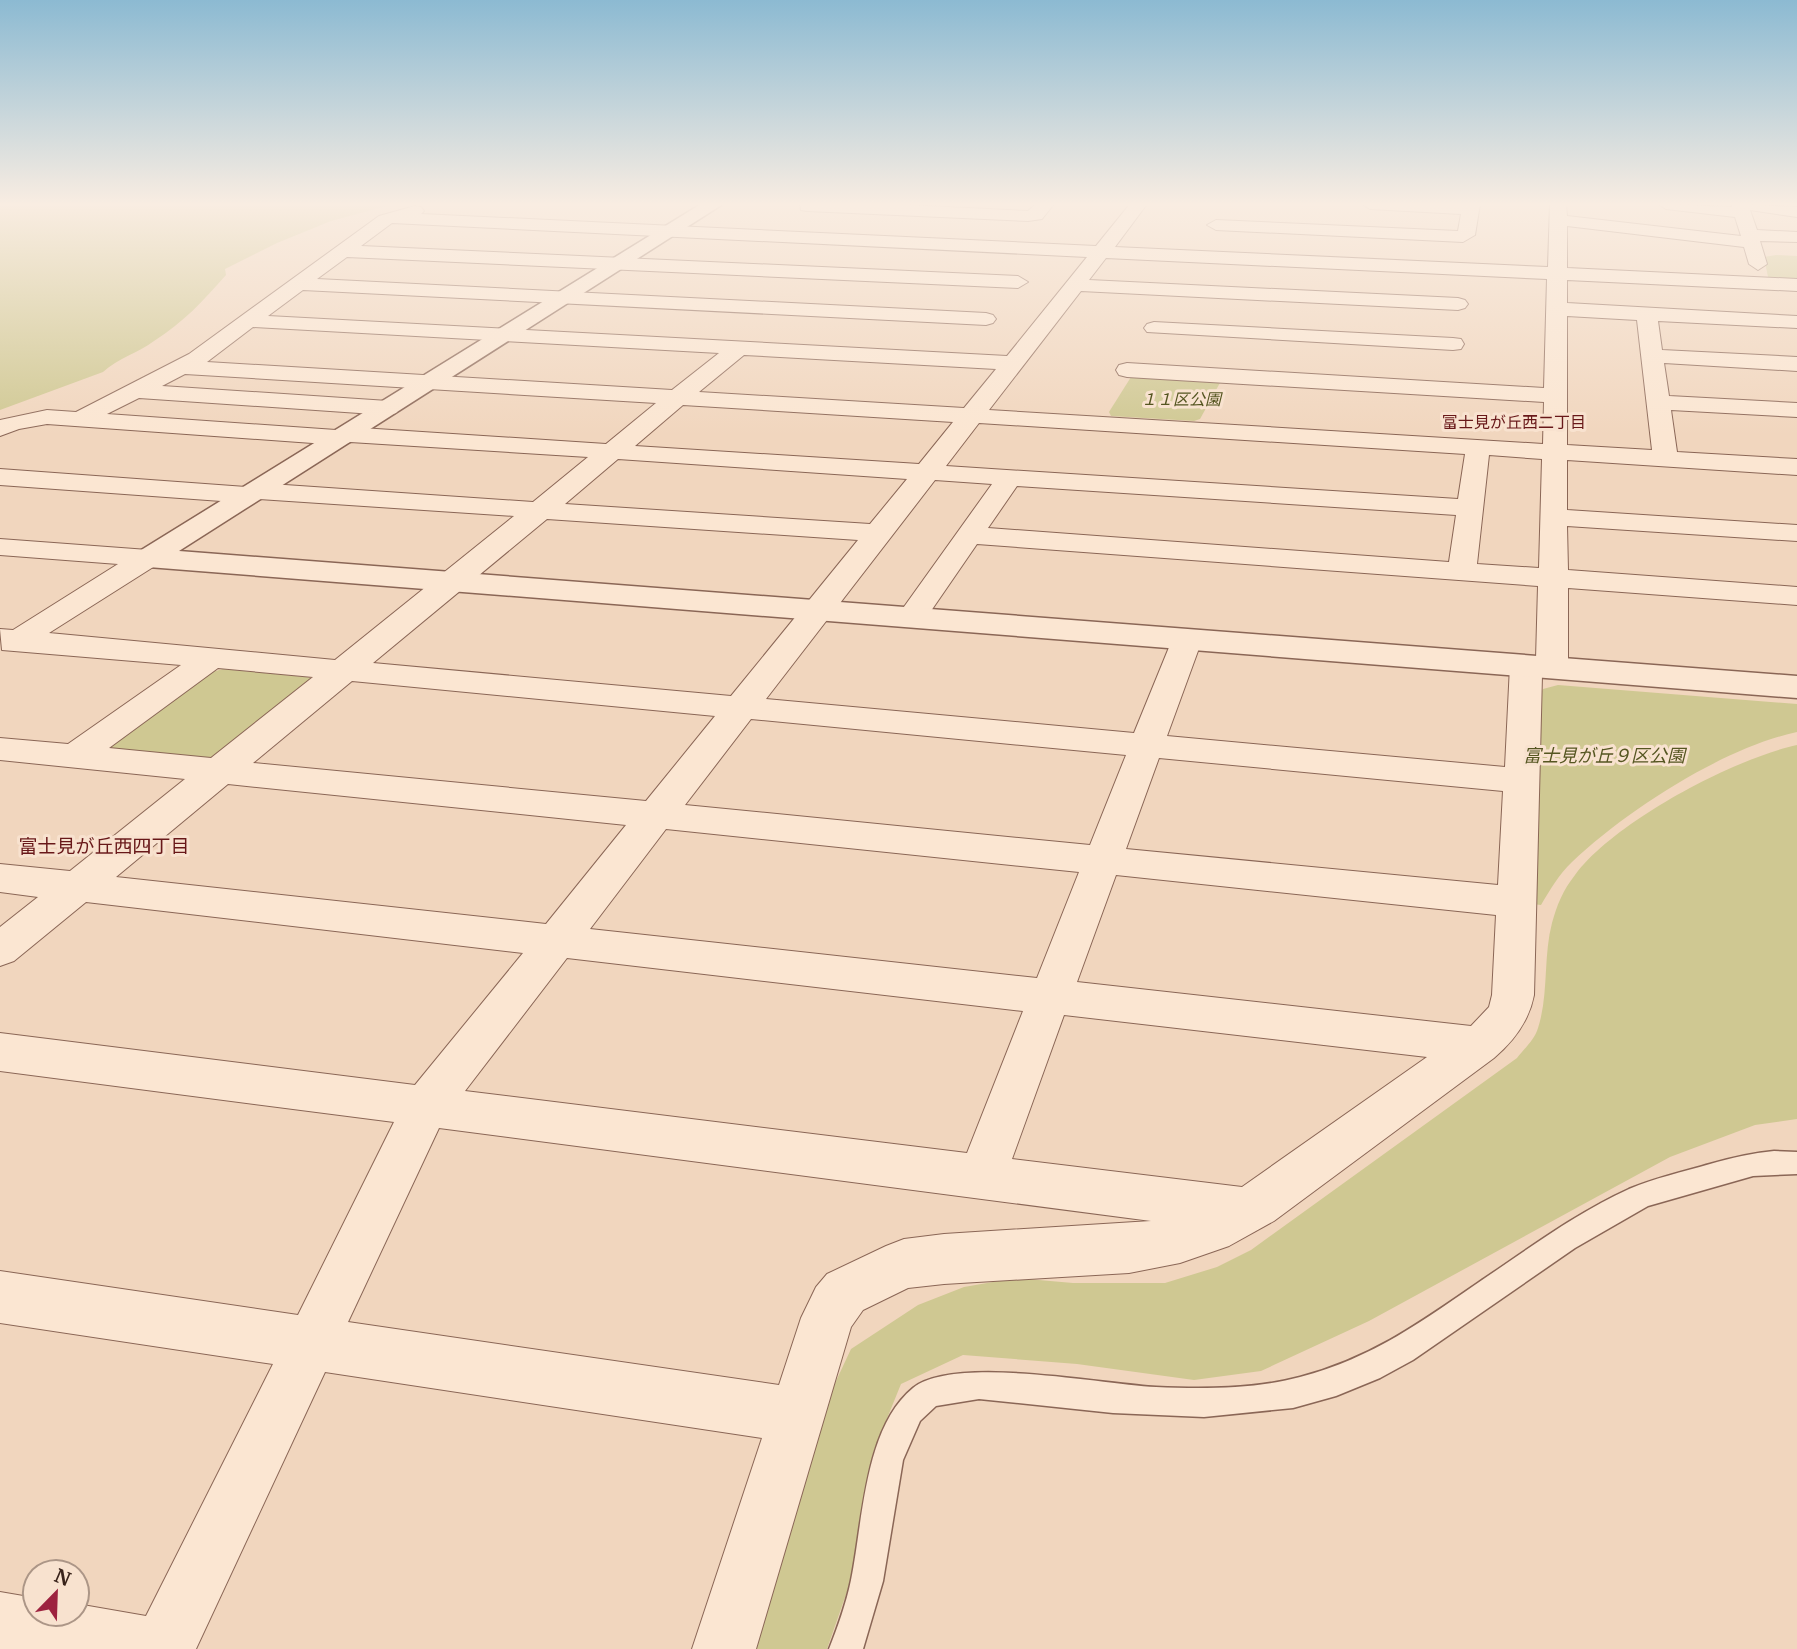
<svg xmlns="http://www.w3.org/2000/svg" width="1797" height="1649" viewBox="0 0 1797 1649" font-family="Merriweather,'Noto Sans JP',serif">
<style>
.green{fill:#cfc892}
.lines{fill:none;stroke-linecap:round;stroke-linejoin:round}
.service-casing{stroke:#8a6656;stroke-width:3}
.minor-casing{stroke:#8a6656;stroke-width:2}
.tertiary-casing{stroke:#8a6656;stroke-width:3}
.service{fill:#fbe6d2;fill-rule:evenodd}
.minor{fill:#fbe6d2;fill-rule:evenodd}
.tertiary{fill:#fbe6d2;fill-rule:evenodd}
.labels{text-anchor:middle;dominant-baseline:central;stroke-width:6;stroke-linejoin:round;paint-order:stroke}
.far-park-label{font-size:16px;font-style:italic;fill:#555621;stroke:#f8e2cf}
.far-neighbourhood-label{font-size:16px;fill:#681819;stroke:#f8e2cf}
.park-label{font-size:18px;font-style:italic;fill:#555621;stroke:#f8e2cf}
.neighbourhood-label{font-size:19px;fill:#681819;stroke:#f8e2cf}
</style>
<rect width="100%" height="100%" fill="#f1d6be"/>
<!-- green -->
<g class="green">
<path d="M0,204H394L331,221L277,243L225,269L226,275C203,301 184,322 154,341C138,353 118,358 103,372L0,410Z"/>
<polygon points="1776,255 1797,256 1797,283 1768,277 1764,257"/>
<polygon points="1131,377 1221,381 1200,419 1194,421 1111,416 1109,412"/>
<polygon points="223,669 315,678 211,759 109,749 108,744 212,672"/>
<path d="M1558,685L1797,704V732C1723,748 1627,810 1572,862C1559,874 1550,890 1541,905L1532,904L1541,693L1543,689Z"/>
<path d="M1797,745V1119L1755,1125L1670,1157L1369,1321L1261,1371L1194,1380L1077,1364L963,1355L901,1384L873,1453L851,1580L827,1649H753L829,1396L851,1349L918,1305L964,1287L1016,1278L1073,1283H1165L1217,1267L1251,1250L1517,1058C1524,1049 1535,1039 1538,1028C1549,994 1543,957 1552,923C1557,905 1563,890 1575,875C1614,822 1733,759 1797,745Z"/>
</g>
<g class="lines">
<defs>
<path id="service" d="M1774,1151L1797,1152V1174L1753,1176L1648,1206L1575,1248L1413,1360L1380,1378L1336,1396L1293,1408L1204,1417L1113,1413L979,1399L936,1406L920,1421L903,1460L883,1581L863,1649H829C838,1626 846,1604 851,1580C863,1522 864,1428 913,1388C954,1355 1101,1384 1156,1387C1203,1389 1255,1389 1300,1377C1373,1358 1424,1320 1485,1278C1531,1247 1578,1212 1629,1189C1655,1178 1682,1172 1710,1164C1731,1158 1752,1153 1774,1151Z"/>
<g id="minor">
<polygon points="800,204 887,204 1028,211 1036,204 1054,204 1042,219 1028,221 807,211 801,210"/>
<path d="M1130,204H1147L1115,247L1548,267L1550,204H1566L1567,216L1741,236L1735,217L1666,209L1658,204L1732,207V204L1797,207V217L1750,210L1757,230L1797,232V242L1760,241L1767,264L1758,270L1749,264L1744,247L1567,226V268L1797,279V291L1567,280V303L1797,316V328L1658,321L1662,350L1797,357V371L1664,363L1669,396L1797,403V417L1671,410L1677,452L1797,459V475L1567,460V510L1797,525V541L1567,526L1568,570L1797,587V605L1568,588V668L1563,675L1552,678L1542,675L1534,995C1529,1021 1514,1041 1494,1058L1274,1221L1229,1246L1180,1263L1129,1273L944,1284L908,1288L863,1310L851,1327L756,1649H692L762,1438L325,1372L196,1649H0V1592L35,1598V1614H77V1604L146,1616L273,1364L0,1323V1271L298,1315L394,1122L0,1071V1033L415,1085L523,953L86,902L14,961L0,966V927L38,897L0,892V864L70,871L185,779L0,760V738L68,744L181,665L2,650L0,629L13,630L118,564L0,555V539L148,550L158,552L162,558L158,564L49,633L335,660L514,516L259,499L249,503L0,485V469L246,487L256,483L533,502L588,457L350,442L340,445L47,424L19,429L0,436V420L47,410L76,412L189,354L379,216L415,206L421,207L424,211L421,214L1096,246ZM392,223L1087,257L1007,356L268,316L303,290L986,325L993,323L996,319L993,315L986,313L317,279L347,257L1018,288L1028,282L1018,276L361,246ZM1106,258L1547,279L1544,388L1127,363L1119,365L1116,370L1119,375L1127,377L1544,402L1543,444L989,410L1081,291L1458,310L1465,308L1468,304L1465,300L1458,298L1089,280ZM1567,316L1637,320L1652,450L1567,445ZM253,327L719,353L672,390L207,362ZM744,355L996,369L964,408L699,392ZM185,374L656,403L606,444L346,427L336,430L107,414L139,398L388,415L396,413L400,408L396,403L388,401L162,386ZM683,405L953,422L919,464L635,446ZM979,423L1465,454L1458,499L946,466ZM1489,455L1542,459L1539,568L1477,564ZM618,459L907,479L870,524L565,504ZM935,480L992,484L896,618L900,624L911,627L922,624L977,544L1538,586L1536,659L1526,656L1515,659L1510,666L1505,767L1167,736L1202,640L1198,633L1187,631L1176,633L1172,640L1134,733L766,699ZM1017,486L1456,515L1449,562L988,528ZM547,519L858,540L731,696L373,663ZM218,668L313,677L211,758L109,748ZM352,681L715,716L646,801L253,763ZM751,719L1126,755L1090,845L685,805ZM1159,758L1503,791L1498,885L1126,849ZM228,784L626,825L546,924L116,877ZM666,829L1079,872L1037,978L590,929ZM1116,875L1496,915L1492,995L1489,1007L1471,1026L1077,982ZM567,958L1023,1011L967,1153L465,1091ZM1064,1015L1427,1057L1242,1187L1012,1159ZM439,1128L1151,1221L944,1234L904,1239L886,1246L827,1274L816,1287L801,1318L779,1385L348,1322Z"/>
<polygon points="1362,204 1480,204 1475,235 1463,242 1216,230 1207,225 1216,220 1458,231 1461,214 1370,209"/>
<polygon points="1154,322 1453,338 1461,339 1464,344 1461,349 1453,350 1147,332 1144,328 1147,324"/>
</g>
<polygon id="tertiary" points="701,204 723,204 179,551 1797,676 1797,698 148,567 138,564 133,558 138,552"/>
</defs>
<!-- service casing -->
<use href="#service" class="service-casing"/>
<!-- minor casing -->
<use href="#minor" class="minor-casing"/>
<!-- tertiary casing -->
<use href="#tertiary" class="tertiary-casing"/>
<!-- service -->
<use href="#service" class="service"/>
<!-- minor -->
<use href="#minor" class="minor"/>
<!-- tertiary -->
<use href="#tertiary" class="tertiary"/>
</g>
<!-- sky -->
<linearGradient id="sky" x2="0" y2="1"><stop stop-color="#8cbad2"/><stop offset="0.47" stop-color="#f9ede2"/><stop offset="1" stop-color="#f9ede2" stop-opacity="0"/></linearGradient>
<rect width="1797" height="435" fill="url(#sky)"/>
<g class="labels">
<!-- far-park labels -->
<g class="far-park-label">
<text x="1181" y="399">１１区公園</text>
</g>
<!-- far-neighbourhood labels -->
<g class="far-neighbourhood-label">
<text x="1514" y="422">富士見が丘西二丁目</text>
</g>
<!-- park labels -->
<g class="park-label">
<text x="1604" y="755">富士見が丘９区公園</text>
</g>
<!-- neighbourhood labels -->
<g class="neighbourhood-label">
<text x="104" y="846">富士見が丘西四丁目</text>
</g>
</g>
<!-- north arrow -->
<g transform="translate(56 1593) rotate(23)"><circle r="33" fill="#f8e2cf" stroke="#ac9687" stroke-width="2"/>
<path d="M0-5L12 26L0 18L-12 26Z" fill="#9d223f"/>
<text y="-10" font-size="19" font-weight="bold" text-anchor="middle" fill="#39231b">N</text>
</g>
</svg>
